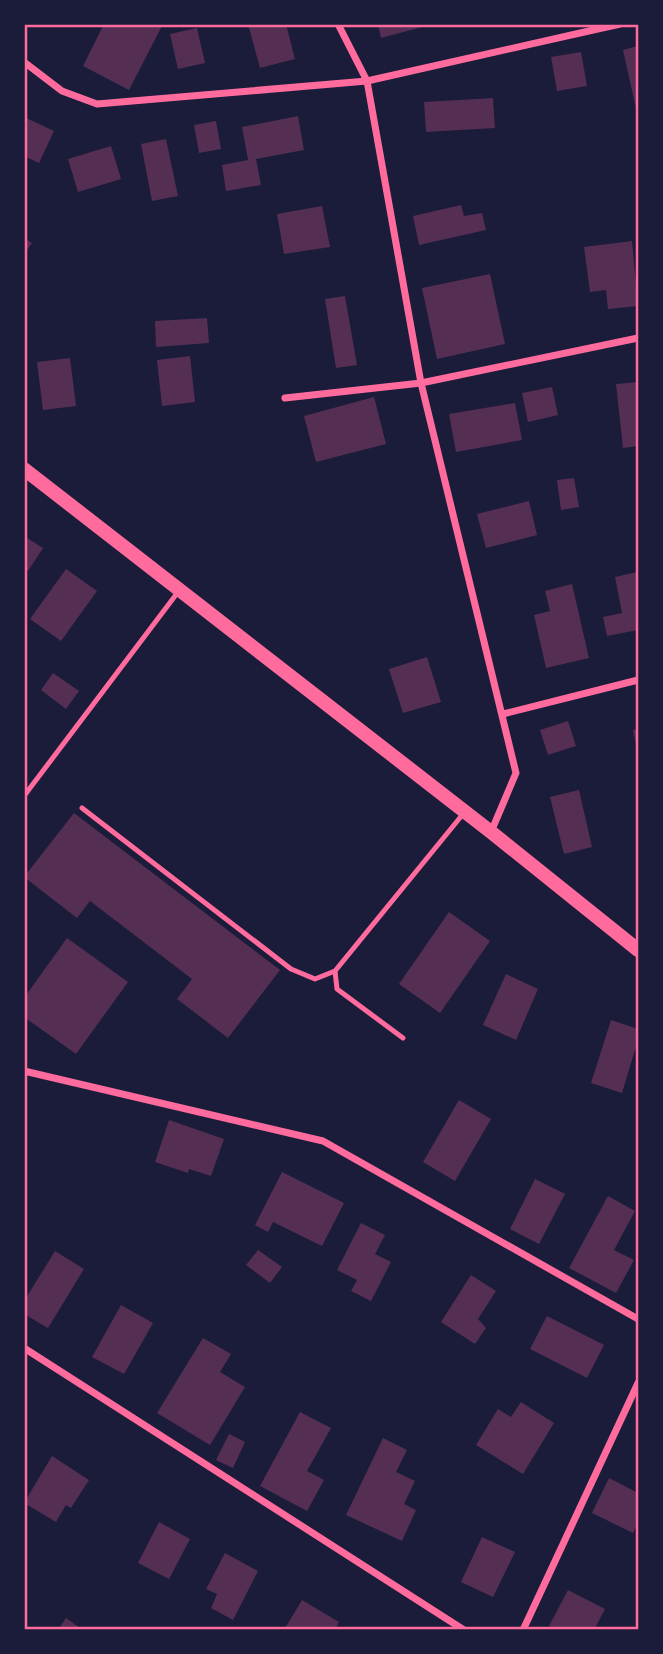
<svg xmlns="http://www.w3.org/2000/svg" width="663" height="1654" viewBox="0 0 663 1654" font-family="'Alegreya Sans',sans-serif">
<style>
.building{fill:#542f53}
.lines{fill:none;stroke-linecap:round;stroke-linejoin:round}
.service{stroke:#ff6b9d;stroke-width:5}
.minor{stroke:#ff6b9d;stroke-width:7}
.secondary{stroke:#ff6b9d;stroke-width:14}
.neatline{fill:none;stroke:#ff6b9d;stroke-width:2.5}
</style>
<rect width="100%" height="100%" fill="#1b1b3a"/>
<!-- building -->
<g class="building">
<polygon points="104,24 163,24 129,90 83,66"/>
<polygon points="248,24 286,24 295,59 260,68"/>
<polygon points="378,24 430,24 430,25 381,38"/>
<polygon points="197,28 205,63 178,69 170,34"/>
<polygon points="638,46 638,112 637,113 623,50"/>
<polygon points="581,52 587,86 557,91 551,57"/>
<polygon points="493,98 495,128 426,132 424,102"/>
<polygon points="298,116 304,150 256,159 261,185 226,191 222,165 248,160 242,127"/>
<polygon points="24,117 54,131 39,163 24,156"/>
<polygon points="216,121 221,149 199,153 194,125"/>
<polygon points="166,139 178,196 152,201 141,144"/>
<polygon points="111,146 121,179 78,192 68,159"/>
<polygon points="461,205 464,216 482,213 486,230 419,245 413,216"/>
<polygon points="322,206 330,247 284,254 277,214"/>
<polygon points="24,238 32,243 24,254"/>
<polygon points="632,241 638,306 608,309 606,290 590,292 584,247"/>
<polygon points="490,274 505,344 437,359 422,288"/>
<polygon points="345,296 357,365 336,368 325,299"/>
<polygon points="207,318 209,343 156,347 155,321"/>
<polygon points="190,356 195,402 162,406 157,360"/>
<polygon points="70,358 76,406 43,410 37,362"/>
<polygon points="638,382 638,446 623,448 616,384"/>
<polygon points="552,387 558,415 528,422 522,393"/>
<polygon points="374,397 386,444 316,462 304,416"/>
<polygon points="515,403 522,440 456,452 449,414"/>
<polygon points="574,478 579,507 561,510 557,480"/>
<polygon points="529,501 537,535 486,548 477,514"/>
<polygon points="24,536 43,548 28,571 24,568"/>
<polygon points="66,569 97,591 61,641 30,619"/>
<polygon points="637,572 638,630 607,636 603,617 622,613 615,577"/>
<polygon points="572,584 589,658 546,668 534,615 550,611 545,591"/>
<polygon points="427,657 441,702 403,713 389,669"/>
<polygon points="53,673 79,691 66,709 41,690"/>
<polygon points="568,721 576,746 548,755 540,730"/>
<polygon points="638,729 638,749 637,749 633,730"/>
<polygon points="579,790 592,847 564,854 550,797"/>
<polygon points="74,813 280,970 228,1038 177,999 192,979 90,901 77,918 24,877"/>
<polygon points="449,912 490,941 440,1013 399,984"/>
<polygon points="67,938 128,982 76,1054 24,1017 24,998"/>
<polygon points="506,974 538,989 516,1040 483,1025"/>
<polygon points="611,1020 638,1029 638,1040 622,1093 591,1083"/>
<polygon points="459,1100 491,1119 455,1181 423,1162"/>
<polygon points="169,1120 224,1139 211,1176 189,1169 188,1173 155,1162"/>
<polygon points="282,1172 344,1203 322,1246 273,1222 268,1232 255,1225"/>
<polygon points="535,1179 565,1194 539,1244 510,1229"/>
<polygon points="608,1196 635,1211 614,1250 634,1260 616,1293 569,1268"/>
<polygon points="361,1223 385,1235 375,1254 391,1262 371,1301 351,1291 357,1280 337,1270"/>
<polygon points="258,1250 282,1267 270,1283 246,1265"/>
<polygon points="55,1251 84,1269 48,1328 24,1314 24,1301"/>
<polygon points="471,1275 496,1291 478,1319 486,1328 475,1344 441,1322"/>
<polygon points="121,1305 153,1323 124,1374 92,1357"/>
<polygon points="547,1316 604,1345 587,1378 530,1349"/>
<polygon points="203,1338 231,1354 220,1372 245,1387 210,1445 157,1413"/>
<polygon points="521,1402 554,1423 523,1474 476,1445 498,1409 511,1417"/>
<polygon points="300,1412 331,1428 307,1471 324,1480 307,1511 260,1486"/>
<polygon points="229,1434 245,1442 233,1468 216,1460"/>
<polygon points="383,1438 407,1450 396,1472 415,1481 404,1504 416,1510 402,1541 346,1515"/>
<polygon points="52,1456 89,1480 71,1508 66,1505 56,1522 24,1503"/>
<polygon points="609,1478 638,1493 638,1523 633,1533 592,1513"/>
<polygon points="159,1522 190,1539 169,1579 138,1563"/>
<polygon points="482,1537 515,1552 493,1597 461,1582"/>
<polygon points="225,1553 258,1571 233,1620 211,1608 217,1594 206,1589"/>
<polygon points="568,1590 605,1609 594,1630 555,1630 549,1626"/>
<polygon points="302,1600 339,1622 335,1630 284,1630"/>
<polygon points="66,1618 83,1630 58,1630"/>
</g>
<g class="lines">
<!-- service -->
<g class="service">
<polyline points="24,796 178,592"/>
<polyline points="82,808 291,969 315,979 335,971 463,814"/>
<polyline points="335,971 337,989 403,1038"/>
</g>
<!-- minor -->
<g class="minor">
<polyline points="338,24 367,81 421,383 516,773 491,832"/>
<polyline points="24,62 62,91 97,104 367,81 620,24"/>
<polyline points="285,398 421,383 638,338"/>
<polyline points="503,714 638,680"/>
<polyline points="24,1071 323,1141 638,1319"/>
<polyline points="24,1348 464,1630"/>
<polyline points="523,1630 638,1383"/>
</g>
<!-- secondary -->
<polyline class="secondary" points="24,469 491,832 638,950"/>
</g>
<!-- border -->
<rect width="663" height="1654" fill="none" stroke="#1b1b3a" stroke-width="52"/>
<rect x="26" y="26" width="611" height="1602" class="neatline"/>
</svg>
